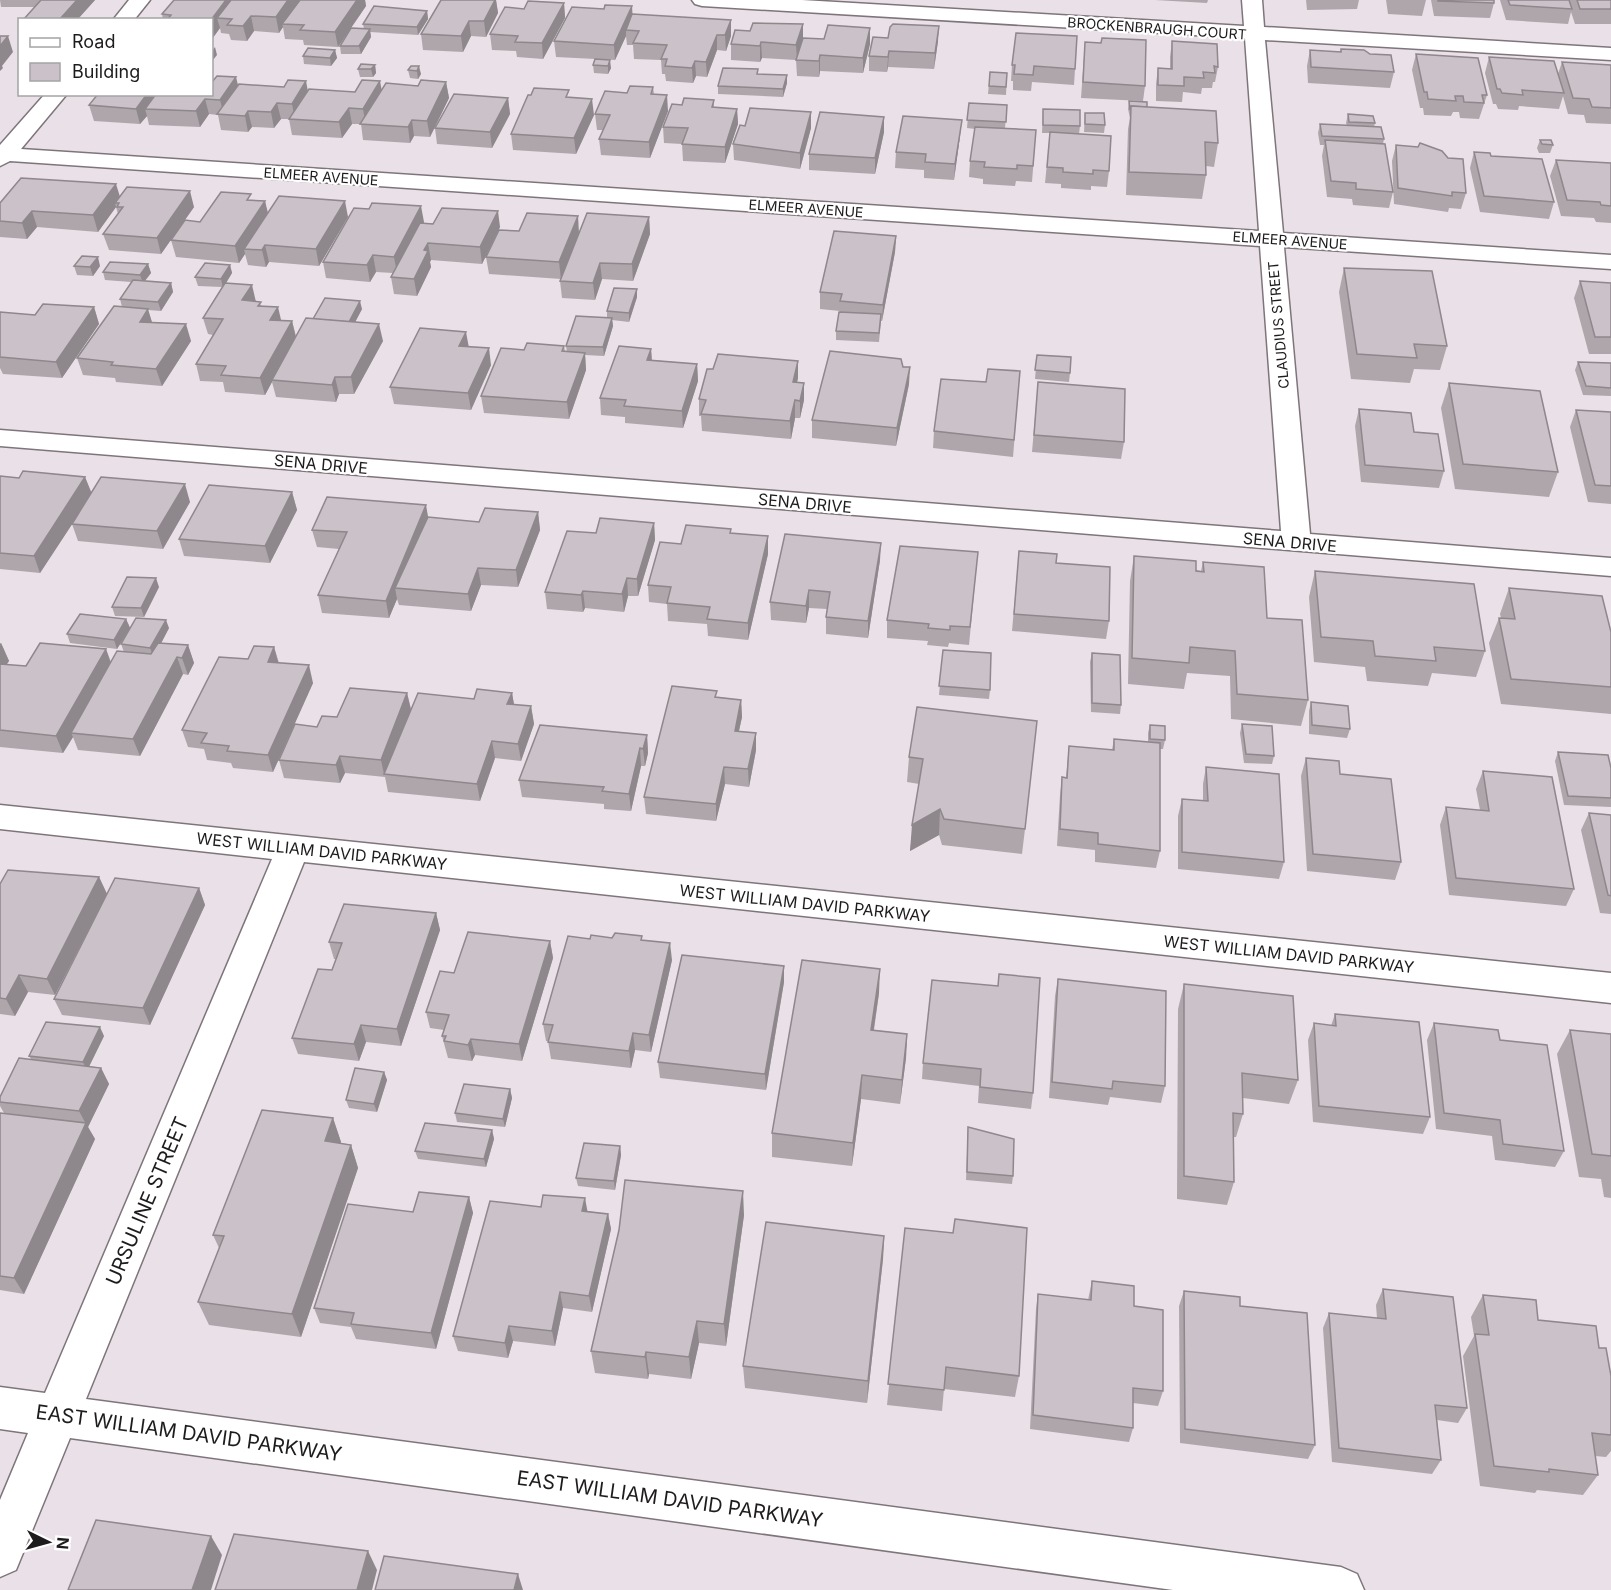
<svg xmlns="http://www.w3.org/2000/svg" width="1611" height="1590" viewBox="0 0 1611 1590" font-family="Inter,sans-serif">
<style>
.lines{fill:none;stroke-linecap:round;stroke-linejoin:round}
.minor-casing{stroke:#7e757b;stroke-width:3}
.minor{fill:#fff;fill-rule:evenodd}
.wall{fill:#afa6ac}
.shaded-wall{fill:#8e878c}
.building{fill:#cbc1c8;stroke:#8e878c;stroke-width:1.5}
.labels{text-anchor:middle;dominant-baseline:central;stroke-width:4.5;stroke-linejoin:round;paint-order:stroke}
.far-street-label{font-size:14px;fill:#1e1b1d;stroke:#fff}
.street-label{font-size:16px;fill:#1e1b1d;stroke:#fff}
.near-street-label{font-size:20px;fill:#1e1b1d;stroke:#fff}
</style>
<rect width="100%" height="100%" fill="#eae0e7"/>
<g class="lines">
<defs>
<g id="minor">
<polygon points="129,0 150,0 134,20 113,20"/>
<polygon points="692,0 802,0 1244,26 1242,0 1262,0 1264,27 1611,48 1611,60 1265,40 1283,233 1611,255 1611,269 1284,247 1310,534 1611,558 1611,576 0,446 0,430 1281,531 1260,246 10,161 0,166 0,145 45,94 67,94 21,149 1259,231 1245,38 702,6 695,4"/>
<polygon points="0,805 1611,973 1611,1003 304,862 86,1399 1341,1567 1357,1574 1364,1590 1173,1590 70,1438 16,1570 0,1577 0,1500 28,1433 0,1429 0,1387 45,1393 272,859 0,829"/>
</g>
</defs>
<!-- minor casing -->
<use href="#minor" class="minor-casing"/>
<!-- minor -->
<use href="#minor" class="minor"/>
</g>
<!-- wall -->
<g class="wall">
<polygon points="0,0 95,0 77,20 35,7 1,7"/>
<polygon points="174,0 365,0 366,6 338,47 304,45 303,40 285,39 283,27 279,33 254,31 247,41 231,40 229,34 221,33 220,28 212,39 212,20 163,20 162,14"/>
<polygon points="441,0 496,0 498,13 486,37 471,36 463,52 423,50 421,34"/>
<polygon points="1155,0 1208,0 1207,3"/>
<polygon points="1306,0 1359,0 1357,9 1307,10"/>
<polygon points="1386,0 1426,0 1422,16 1388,14"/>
<polygon points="1431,0 1494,0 1494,3 1490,18 1434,16"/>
<polygon points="1500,0 1611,0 1611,24 1575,24 1571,12 1568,24 1506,20"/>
<polygon points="564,3 565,18 543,59 517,57 516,51 492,50 490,34 524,9"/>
<polygon points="632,6 632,15 731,20 731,36 726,51 717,50 707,77 696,76 693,83 666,81 665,74 662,74 661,60 634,59 633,45 627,45 626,36 615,60 556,57 554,41 604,9"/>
<polygon points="427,11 428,19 418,35 370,32 371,37 361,54 341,54 340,46 364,29 363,24"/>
<polygon points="803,24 803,40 870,44 863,73 820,71 819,77 797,76 796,60 762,58 760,62 731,60 731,44 750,31"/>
<polygon points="938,41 934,69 888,67 887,72 869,71 869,56"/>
<polygon points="1172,41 1218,67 1215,82 1213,82 1212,88 1202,88 1201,94 1183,92 1182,102 1156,101 1156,84 1158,68 1170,69 1170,57"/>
<polygon points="1085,42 1145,86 1143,101 1081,98"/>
<polygon points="1341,49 1394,72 1390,88 1308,83 1307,66 1310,50 1340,52"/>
<polygon points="335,50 337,58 331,66 304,64 303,56"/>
<polygon points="1416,54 1487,95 1479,119 1460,118 1459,112 1453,112 1451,116 1424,115 1423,108 1420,108 1412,70"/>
<polygon points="1489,57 1558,74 1562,62 1611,65 1611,124 1586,123 1584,115 1568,114 1563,96 1559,109 1519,106 1518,110 1498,109 1496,104 1493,104 1485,73"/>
<polygon points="595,59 611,68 608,74 594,73 593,65"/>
<polygon points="375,65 376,73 373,77 360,77 358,69"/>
<polygon points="1012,65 1075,69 1074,85 1032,82 1031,91 1013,90 1013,81 1011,81"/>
<polygon points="411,66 421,74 418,79 410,78 408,70"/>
<polygon points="990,72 1007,73 1006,95 988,94"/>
<polygon points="758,74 787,83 783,97 718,94 718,86"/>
<polygon points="446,82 449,98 430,137 414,136 410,143 363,140 361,124 352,124 342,138 292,135 289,119 281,119 274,128 252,127 248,132 221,130 218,115 209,114 200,127 149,125 147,116 140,124 94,121 89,105 238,85 308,90 355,92"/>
<polygon points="653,87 654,94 668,111 650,158 601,155 599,139 603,130 597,130 595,114 627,93"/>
<polygon points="570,97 594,115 576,154 513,150 511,134"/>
<polygon points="508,98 510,114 492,148 437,144 435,128"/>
<polygon points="714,100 714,107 737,109 738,124 725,163 683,161 682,144 664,143 663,127 682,105"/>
<polygon points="1129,101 1147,107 1218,143 1214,167 1206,166 1206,175 1202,199 1126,195 1128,129 1130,118 1128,109"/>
<polygon points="969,103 1007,105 1005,128 1036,130 1032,182 1016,181 1015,186 983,184 983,179 969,177 970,161 975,129 967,128"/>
<polygon points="1043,109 1080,126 1079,134 1109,171 1107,187 1091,186 1091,190 1061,188 1061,184 1045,183 1050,133 1042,133"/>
<polygon points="811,112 811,128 800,169 734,160 733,144 745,126"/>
<polygon points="1085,113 1105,125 1104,133 1084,132"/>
<polygon points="1348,114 1375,123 1374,127 1384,139 1383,144 1393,192 1389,208 1353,205 1352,199 1327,197 1322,156 1324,145 1320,145 1318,133 1320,124 1347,126 1346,123"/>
<polygon points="884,117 884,132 875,174 809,170 809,154"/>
<polygon points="960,136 954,180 924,178 924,170 895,168 896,152"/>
<polygon points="1540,140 1553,145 1550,153 1539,153 1537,148"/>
<polygon points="1396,145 1466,193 1461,209 1449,208 1448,212 1394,204 1392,161"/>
<polygon points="1474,152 1491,156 1554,202 1549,219 1480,212 1470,168"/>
<polygon points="1556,160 1611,163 1611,223 1596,222 1594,218 1561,216 1550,176"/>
<polygon points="120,196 194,207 161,254 109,250 103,234 118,214 116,207 98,232 37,227 27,239 0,237 0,203"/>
<polygon points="253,200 265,201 267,213 348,217 319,266 269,262 266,267 248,265 245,254 239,263 176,257 171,240 200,222"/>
<polygon points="649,217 650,234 633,281 602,279 595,300 562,298 560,281 561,279 489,274 486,257 519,231 579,232"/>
<polygon points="424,222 424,223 500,227 482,264 431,260 430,262 431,267 417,296 394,294 391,277 393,273 376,272 370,282 326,278 323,262"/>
<polygon points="896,236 895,252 882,321 881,321 879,342 836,340 836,331 840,311 820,309 820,292"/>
<polygon points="148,264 151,273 145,281 171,283 173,292 161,311 148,310 152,322 191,341 162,386 116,382 115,378 83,375 77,358 122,307 120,299 131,282 105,280 103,272"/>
<polygon points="230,265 232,273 226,283 256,301 281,321 292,321 296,336 313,319 362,309 355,322 383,341 354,394 339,394 336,402 276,397 272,382 265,395 225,392 223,382 200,381 196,364 213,335 208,334 203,318 222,287 198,286 195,277"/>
<polygon points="74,266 100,266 93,276 77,275"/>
<polygon points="1344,268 1447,346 1440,370 1414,369 1410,383 1351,379 1339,292"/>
<polygon points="1580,281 1611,283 1611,354 1589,354 1574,298"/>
<polygon points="637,289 637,297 629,322 612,320 613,326 604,356 585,355 586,370 569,419 484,413 481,396 524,350 564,346 565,351 567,352 566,346 607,317 607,311"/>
<polygon points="94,307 99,324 62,378 3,374 0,368 0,312 35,315"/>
<polygon points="468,346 491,365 471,410 394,404 390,387"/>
<polygon points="651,349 652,360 697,364 698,381 683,428 625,423 625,417 601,415 600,398"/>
<polygon points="1037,355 1070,373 1069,382 1035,379"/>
<polygon points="798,361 798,378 797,382 804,400 800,418 795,418 791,439 702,431 701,416 699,416 699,399 713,369"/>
<polygon points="1578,362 1611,363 1611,396 1583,395 1575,370"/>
<polygon points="903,367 909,384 896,446 812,438 812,420"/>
<polygon points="1020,371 1013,457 933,448 934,431 986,382"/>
<polygon points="1038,382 1124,442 1121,459 1032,452"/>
<polygon points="1449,383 1558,472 1549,497 1455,489 1441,408"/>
<polygon points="1359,409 1414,432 1444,471 1439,488 1361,482 1355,426"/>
<polygon points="1576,410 1611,412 1611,504 1588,502 1570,427"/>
<polygon points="0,476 19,478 85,477 91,493 190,502 163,549 78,541 72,524 40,573 0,569"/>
<polygon points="292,492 297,510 270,563 184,556 179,539"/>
<polygon points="538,512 540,530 518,587 481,585 471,611 399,605 397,599 389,618 322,613 318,595 339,549 317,547 312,530 428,518 479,522"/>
<polygon points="654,523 655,540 638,596 628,596 624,612 585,608 583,612 547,609 545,592 596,533"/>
<polygon points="731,529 731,533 768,554 748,640 708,636 707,624 668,621 667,604 649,602 648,585 681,544"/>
<polygon points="1019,551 1056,563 1109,621 1106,639 1012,631"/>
<polygon points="978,552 969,645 949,643 948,647 927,645 928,641 887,638 887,620"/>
<polygon points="1134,556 1201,571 1203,562 1267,618 1308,700 1301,726 1231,719 1230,676 1187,673 1184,689 1128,684 1130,581"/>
<polygon points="880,560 868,638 826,634 826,617 827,609 809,608 806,623 771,620 770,602"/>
<polygon points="1315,571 1485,651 1476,677 1432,673 1428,686 1367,681 1365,667 1314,662 1309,597"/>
<polygon points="159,587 144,617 115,616 112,607"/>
<polygon points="1509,588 1611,632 1611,714 1501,704 1489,643 1499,618 1501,618 1500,614"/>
<polygon points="126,619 130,628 117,649 70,643 67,634"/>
<polygon points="169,628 161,643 188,645 194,663 188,675 183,674 140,756 78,750 73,737 63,753 0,747 0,643 1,643 9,661 6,665 26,666 106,649 111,662 124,652 121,644"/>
<polygon points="274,647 279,663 313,683 273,772 233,768 231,763 207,760 204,749 188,747 182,730 248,659"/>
<polygon points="943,650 990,690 989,699 939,695"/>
<polygon points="1092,653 1121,705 1120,714 1091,712 1090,662"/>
<polygon points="407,693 411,709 512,693 514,705 531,706 534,724 521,761 495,758 480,801 388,792 385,777 345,773 340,783 284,778 279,760 317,727 337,717"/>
<polygon points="717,697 741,700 742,717 739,731 756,750 749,787 725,784 716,821 646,814 644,797"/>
<polygon points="1311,702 1350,729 1347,738 1309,734 1309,711"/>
<polygon points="917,707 1025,829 1022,854 942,845 939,835 910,851 919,784 907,782 909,757"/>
<polygon points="1242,724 1274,756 1272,764 1244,763 1240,733"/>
<polygon points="1150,725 1165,740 1163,749 1160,749 1160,851 1156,868 1095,862 1095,850 1057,846 1060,795 1062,777 1066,778 1069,746 1112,750 1114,739 1148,742 1148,733"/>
<polygon points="647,735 648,753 645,766 641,766 631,811 604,809 604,804 522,797 519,780"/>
<polygon points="1558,752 1611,768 1611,807 1564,805 1555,761"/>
<polygon points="1306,758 1340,774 1401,862 1395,880 1307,871 1301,776"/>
<polygon points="1206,767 1284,862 1279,879 1178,869 1178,816 1182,799 1203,801 1203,784"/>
<polygon points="1483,771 1574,889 1566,906 1449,895 1440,825 1446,807 1480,810 1476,789"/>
<polygon points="1589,813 1611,815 1611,914 1600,913 1581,830"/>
<polygon points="99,877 107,894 55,995 28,992 15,1016 0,1014 0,884"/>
<polygon points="199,888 205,905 150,1025 62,1015 54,999"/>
<polygon points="436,913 440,930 401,1046 366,1042 359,1061 298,1054 292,1038 332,970 336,959 334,959 329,942"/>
<polygon points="642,936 642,940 672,960 651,1052 635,1050 631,1068 551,1059 548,1041 546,1041 543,1024 612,938"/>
<polygon points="550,941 553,958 522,1061 475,1055 472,1061 448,1058 442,1036 444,1030 430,1028 426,1012 454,973"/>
<polygon points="784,966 784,982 766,1090 660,1078 658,1062"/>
<polygon points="1058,979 1165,1086 1161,1103 1110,1097 1108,1105 1049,1098 1055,996"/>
<polygon points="1184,984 1298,1080 1289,1104 1243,1098 1243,1114 1236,1137 1233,1137 1234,1182 1227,1205 1177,1199 1178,1009"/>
<polygon points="998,986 1033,1093 1031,1109 978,1103 979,1086 922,1079 923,1063"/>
<polygon points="879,993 874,1030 907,1034 906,1058 900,1104 861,1099 852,1166 772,1157 772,1133"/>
<polygon points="1335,1014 1430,1117 1423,1134 1313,1122 1308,1040 1314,1023 1331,1026"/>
<polygon points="1434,1023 1500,1040 1564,1151 1555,1167 1495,1160 1492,1136 1436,1129 1427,1040"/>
<polygon points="1570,1030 1611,1034 1611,1198 1604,1197 1601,1179 1579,1177 1557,1054"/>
<polygon points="104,1036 89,1066 101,1068 109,1084 88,1127 95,1139 24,1294 0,1290 0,1113 4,1113 0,1106 0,1097 31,1059 29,1056"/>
<polygon points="384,1072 387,1080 377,1112 349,1108 346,1100"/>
<polygon points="510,1089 512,1098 505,1127 457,1122 455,1113"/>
<polygon points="333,1118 341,1142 341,1143 351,1145 358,1168 301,1337 209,1325 198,1302 219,1248 213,1235"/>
<polygon points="968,1127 1013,1176 1012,1184 966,1180"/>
<polygon points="492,1130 494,1139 486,1167 418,1159 415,1151"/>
<polygon points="620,1146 621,1155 615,1190 578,1186 576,1178"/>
<polygon points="469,1197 473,1213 436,1349 356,1339 351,1327 320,1323 314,1308 413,1212"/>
<polygon points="587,1211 608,1214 611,1229 592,1312 563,1308 555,1346 513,1341 508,1358 458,1351 453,1336"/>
<polygon points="744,1215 726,1346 699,1343 691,1379 649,1374 648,1379 595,1373 591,1351"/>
<polygon points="905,1228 1019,1376 1015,1397 944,1389 942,1411 887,1405"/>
<polygon points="884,1236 883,1259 867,1403 745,1388 743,1366"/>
<polygon points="1092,1281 1134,1306 1163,1391 1158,1406 1133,1403 1133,1428 1129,1442 1030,1429 1036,1309 1038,1294 1088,1300"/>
<polygon points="1383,1289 1467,1408 1458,1423 1437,1420 1441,1460 1432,1474 1332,1462 1323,1328 1329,1313 1377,1318 1376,1305"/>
<polygon points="1184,1291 1240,1306 1315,1445 1308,1459 1180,1443 1179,1306"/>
<polygon points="1483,1295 1599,1348 1611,1376 1611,1451 1606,1457 1595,1456 1598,1475 1583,1495 1537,1490 1535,1493 1480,1486 1463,1356 1474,1336 1471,1317"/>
</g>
<!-- shaded-wall -->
<g class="shaded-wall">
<polygon points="77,0 95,0 77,20 59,20"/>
<polygon points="226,0 241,0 217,18 220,28 212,39 211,20"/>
<polygon points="288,0 301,0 282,24 283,27 279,33 276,17"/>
<polygon points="357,0 365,0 366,6 338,47 335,32"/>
<polygon points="495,0 496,0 498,13 486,37 484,21"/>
<polygon points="564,3 565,18 543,59 542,43"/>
<polygon points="632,6 633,22 626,30 626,36 615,60 614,45"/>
<polygon points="427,11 428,19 418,35 417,27"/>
<polygon points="251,16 254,31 247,41 243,26"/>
<polygon points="731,20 731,36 726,51 725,35"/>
<polygon points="469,21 471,36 463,52 461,36"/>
<polygon points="803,24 803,40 797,60 796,45"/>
<polygon points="939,26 938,41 934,69 935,53"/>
<polygon points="870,28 870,44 863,73 863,58"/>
<polygon points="370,29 371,37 361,54 359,46"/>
<polygon points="717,35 717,50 707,77 706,62"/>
<polygon points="8,36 13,52 2,66 3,68 0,71 0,46"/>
<polygon points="761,42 762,58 760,62 760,46"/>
<polygon points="215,47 217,55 213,60 212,51"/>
<polygon points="335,50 337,58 331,66 330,58"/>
<polygon points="889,51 888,67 887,72 888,57"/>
<polygon points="820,55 820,71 819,77 819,61"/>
<polygon points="610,60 611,68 608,74 608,66"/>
<polygon points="695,61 696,76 693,83 692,68"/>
<polygon points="375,65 376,73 373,77 371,69"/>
<polygon points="419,66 421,74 418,79 417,71"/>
<polygon points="787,75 787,83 783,97 783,89"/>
<polygon points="236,77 240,93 224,115 220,100"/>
<polygon points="306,81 309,97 295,119 292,104"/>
<polygon points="380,81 383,97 366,125 363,109"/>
<polygon points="446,82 449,98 430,137 427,121"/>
<polygon points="147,94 163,94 145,109 147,116 140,124 136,109"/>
<polygon points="667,95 668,111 650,158 649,142"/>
<polygon points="508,98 510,114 492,148 490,132"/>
<polygon points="205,99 209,114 200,127 196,111"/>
<polygon points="592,99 594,115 576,154 574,138"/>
<polygon points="277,103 281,119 274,128 271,112"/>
<polygon points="349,108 352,124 342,138 339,122"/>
<polygon points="737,109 738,124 725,163 725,147"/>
<polygon points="248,111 252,127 248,132 245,116"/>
<polygon points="811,112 811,128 800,169 800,153"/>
<polygon points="884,117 884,132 875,174 875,158"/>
<polygon points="412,120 414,136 410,143 408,127"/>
<polygon points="962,120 960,136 954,180 955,164"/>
<polygon points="116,184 121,200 115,203 116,207 98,232 93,215"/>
<polygon points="190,191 194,207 161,254 157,238"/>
<polygon points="265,201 269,217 244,249 245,254 239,263 235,246"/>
<polygon points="345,201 348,217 319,266 316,249"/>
<polygon points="421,206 424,222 397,273 394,257"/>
<polygon points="32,211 37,227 27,239 22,223"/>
<polygon points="498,211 500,227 482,264 480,247"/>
<polygon points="578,216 579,233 561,279 559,262"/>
<polygon points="649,217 650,234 633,281 632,264"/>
<polygon points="896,236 895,252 882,321 883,305"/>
<polygon points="428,243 431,260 430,262 431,267 417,296 414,279 424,250"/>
<polygon points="265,245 269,262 266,267 262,250"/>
<polygon points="373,255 376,272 370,282 367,265"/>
<polygon points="98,257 100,266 93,276 90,267"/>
<polygon points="600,263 602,279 595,300 593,283"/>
<polygon points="148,264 151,273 143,283 140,275"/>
<polygon points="230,265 232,273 223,288 221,279"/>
<polygon points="171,283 173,292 161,311 158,302"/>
<polygon points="252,285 256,302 242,300"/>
<polygon points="637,289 637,297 629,322 629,313"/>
<polygon points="360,301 362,309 350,332 348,323"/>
<polygon points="94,307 99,324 62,378 56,362"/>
<polygon points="278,307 282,324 270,320"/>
<polygon points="148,309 153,326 140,322"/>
<polygon points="612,318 613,326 604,356 603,347"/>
<polygon points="292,321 296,338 272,380 272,382 265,395 260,378"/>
<polygon points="186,324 191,341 162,386 156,369"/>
<polygon points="379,324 383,341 354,394 351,377"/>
<polygon points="466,332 469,348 459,346"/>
<polygon points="489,348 491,365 471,410 468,393"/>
<polygon points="651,349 652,366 647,360"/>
<polygon points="585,353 586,370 569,419 567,402"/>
<polygon points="798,361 798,378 793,399 793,382"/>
<polygon points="697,364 698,381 683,428 682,411"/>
<polygon points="910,367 909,384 896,446 897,428"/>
<polygon points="335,377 339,394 336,402 332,385"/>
<polygon points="804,383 804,400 800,418 800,401"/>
<polygon points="795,400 795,418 791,439 790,421"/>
<polygon points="85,477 92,494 40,573 34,556"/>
<polygon points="185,484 190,502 163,549 157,531"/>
<polygon points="292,492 297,510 270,563 265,546"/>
<polygon points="426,505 429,522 395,588 397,599 389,618 386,601"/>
<polygon points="538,512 540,530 518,587 516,570"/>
<polygon points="654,523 655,540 638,596 637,579"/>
<polygon points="768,536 768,554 748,640 748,623"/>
<polygon points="881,543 880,560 868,638 868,621"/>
<polygon points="478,568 481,585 471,611 468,594"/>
<polygon points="156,578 159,587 144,617 141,608"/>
<polygon points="627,578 628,596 624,612 622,594"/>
<polygon points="809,590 809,608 806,623 806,606"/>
<polygon points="583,591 585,608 583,612 581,595"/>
<polygon points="126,619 130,628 117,649 114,640"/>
<polygon points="166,620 169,628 154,657 150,648"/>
<polygon points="1,643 9,661 0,674 0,645"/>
<polygon points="188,645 194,663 188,675 182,658"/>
<polygon points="274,647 279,665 268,662"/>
<polygon points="106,649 112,667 71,733 73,737 63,753 56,736"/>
<polygon points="177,657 183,674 140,756 133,739"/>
<polygon points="309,665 313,683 273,772 268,755"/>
<polygon points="407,693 411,710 384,774 381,760"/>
<polygon points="512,693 515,710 507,704"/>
<polygon points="741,700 742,717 735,748 735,731"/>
<polygon points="531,706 534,724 521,761 518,744"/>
<polygon points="756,733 756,750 749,787 748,769"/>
<polygon points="647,735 648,753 645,766 643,749"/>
<polygon points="492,741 495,758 480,801 477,784"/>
<polygon points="640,748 641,766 631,811 629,794"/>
<polygon points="340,756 345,773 340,783 336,765"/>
<polygon points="724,767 725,784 716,821 716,804"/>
<polygon points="940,809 939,835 910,851 912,825"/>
<polygon points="99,877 107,894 55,995 47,979"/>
<polygon points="199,888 205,905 150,1025 143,1008"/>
<polygon points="436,913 440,930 401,1046 397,1029"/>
<polygon points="550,941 553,958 522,1061 519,1044"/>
<polygon points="670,943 672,960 651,1052 649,1035"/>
<polygon points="784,966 784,982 766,1090 765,1074"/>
<polygon points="880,969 879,993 870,1054 871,1030"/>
<polygon points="19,975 28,992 15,1016 6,999"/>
<polygon points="361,1025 366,1042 359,1061 354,1044"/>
<polygon points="100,1027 104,1036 87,1071 83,1062"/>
<polygon points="633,1033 635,1050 631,1068 629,1051"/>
<polygon points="907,1034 906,1058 900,1104 902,1080"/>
<polygon points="471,1039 475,1055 472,1061 468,1045"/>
<polygon points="101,1068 109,1084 88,1127 95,1139 24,1294 14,1278 86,1124 79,1111"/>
<polygon points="384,1072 387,1080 377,1112 374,1104"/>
<polygon points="862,1075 861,1099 852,1166 853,1143"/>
<polygon points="510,1089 512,1098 505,1127 503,1119"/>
<polygon points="333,1118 341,1142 333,1165 325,1141"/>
<polygon points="492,1130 494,1139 486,1167 484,1159"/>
<polygon points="351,1145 358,1168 301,1337 292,1314"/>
<polygon points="620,1146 621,1155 615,1190 614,1181"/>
<polygon points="743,1191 744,1215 726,1346 724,1324"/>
<polygon points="469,1197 473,1213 436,1349 431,1333"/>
<polygon points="585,1198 588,1214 582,1211"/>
<polygon points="608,1214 611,1229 592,1312 589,1296"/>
<polygon points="884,1236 883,1259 867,1403 868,1381"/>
<polygon points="560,1292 563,1308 555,1346 552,1331"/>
<polygon points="697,1321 699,1343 691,1379 689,1357"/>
<polygon points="509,1326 513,1341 508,1358 505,1343"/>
<polygon points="646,1352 649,1374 648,1379 645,1357"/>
<polygon points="211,1536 222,1555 211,1590 192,1590"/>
<polygon points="368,1551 377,1570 372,1590 357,1590"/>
<polygon points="518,1574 523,1590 514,1590"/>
</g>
<!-- building -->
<g class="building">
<polygon points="41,0 77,0 59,20 23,20"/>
<polygon points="174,0 226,0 211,20 167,20 171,15 162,14"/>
<polygon points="231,0 288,0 276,17 251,16 243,26 227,25 232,19 217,18"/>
<polygon points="300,0 357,0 335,32 300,30 304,25 282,24"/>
<polygon points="441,0 495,0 484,21 469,21 461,36 421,34"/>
<polygon points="1438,0 1494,0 1494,3 1438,1"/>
<polygon points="1508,0 1569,0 1572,9 1510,5"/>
<polygon points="1577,0 1611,0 1611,9 1580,9"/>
<polygon points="528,1 564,3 542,43 515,42 518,36 490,34 505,7 524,9"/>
<polygon points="605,5 632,6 614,45 554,41 572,7 604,9"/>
<polygon points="374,6 427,11 417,27 363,24"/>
<polygon points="632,14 731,20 725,35 717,35 706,62 695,61 692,68 665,66 667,59 661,59 667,45 633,43 639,31 626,30"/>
<polygon points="753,23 803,24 796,45 761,42 760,46 731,44 735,30 750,31"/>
<polygon points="893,24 939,26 935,53 889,51 888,57 869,56 873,37 888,38 890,27"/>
<polygon points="828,25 870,28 863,58 820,55 819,61 796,60 803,38 824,39"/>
<polygon points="351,28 370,29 359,46 340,46"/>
<polygon points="1016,33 1077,36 1075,69 1034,66 1033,75 1014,74 1015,65 1012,65"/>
<polygon points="0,36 8,36 0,46"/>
<polygon points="1102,38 1146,40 1145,86 1083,82 1085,42 1101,43"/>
<polygon points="1172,41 1217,44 1218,67 1214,66 1215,73 1203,72 1204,78 1184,77 1184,86 1158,85 1158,68 1172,69"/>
<polygon points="308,48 335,50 330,58 303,56"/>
<polygon points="1341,49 1364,50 1370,54 1391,55 1394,72 1311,67 1310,50 1341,52"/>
<polygon points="1416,54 1478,58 1487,95 1482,95 1484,103 1464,102 1463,96 1455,96 1456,101 1428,99 1427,92 1424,92"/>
<polygon points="1489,57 1554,61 1564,93 1522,90 1523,95 1502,93 1500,89 1497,89"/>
<polygon points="595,59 610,60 608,66 593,65"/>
<polygon points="1562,62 1611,65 1611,108 1592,107 1589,99 1573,98"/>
<polygon points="361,64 375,65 371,69 358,69"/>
<polygon points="411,66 419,66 417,71 408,70"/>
<polygon points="723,68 758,69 757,74 787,75 783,89 718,86"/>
<polygon points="990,72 1007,73 1006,87 989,86"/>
<polygon points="217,76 236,77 220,100 205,99 196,111 145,109 156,94 212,94 212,82"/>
<polygon points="288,80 306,81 292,104 277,103 271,112 248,111 245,116 217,114 239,84 284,87"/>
<polygon points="362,80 380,81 363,109 349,108 339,122 289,119 309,89 355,92"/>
<polygon points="421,80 446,82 427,121 412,120 408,127 360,124 386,83 418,86"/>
<polygon points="630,86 653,87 651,94 667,95 649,142 599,139 610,115 595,114 605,91 627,93"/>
<polygon points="534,88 569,90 566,97 592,99 574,138 511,134 528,95 531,95"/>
<polygon points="98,94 147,94 136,109 89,105"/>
<polygon points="454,94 508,98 490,132 435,128"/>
<polygon points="684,98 714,100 712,107 737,109 725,147 682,144 688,128 663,127 672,104 682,105"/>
<polygon points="1129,101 1147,102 1147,107 1131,106 1130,110"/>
<polygon points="969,103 1007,105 1006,122 967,120"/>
<polygon points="1131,106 1216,111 1218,143 1205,142 1206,175 1129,172"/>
<polygon points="750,108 811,112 800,153 733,144 740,125 745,126"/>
<polygon points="1043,109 1080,110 1080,126 1043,125"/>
<polygon points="820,112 884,117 875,158 809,154"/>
<polygon points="1085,113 1104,113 1105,125 1085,124"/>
<polygon points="1348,114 1373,116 1375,123 1349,122"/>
<polygon points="903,116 962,120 955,164 925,162 926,154 896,152"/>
<polygon points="1320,124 1381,127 1384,139 1322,136"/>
<polygon points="975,127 1036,130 1033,166 1017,165 1017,169 984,167 985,162 970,161"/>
<polygon points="1050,132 1111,136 1109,171 1093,170 1093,174 1063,172 1063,168 1047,167"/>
<polygon points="1325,140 1385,144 1393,192 1356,189 1356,183 1331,181"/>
<polygon points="1540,140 1551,140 1553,145 1542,144"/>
<polygon points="1420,143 1442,151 1448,158 1463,159 1466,193 1452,192 1452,196 1398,188 1396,145 1418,147"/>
<polygon points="1474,152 1490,153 1491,156 1542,159 1554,202 1484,196"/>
<polygon points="1556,160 1611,163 1611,206 1601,205 1600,202 1567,200"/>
<polygon points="21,178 116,184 93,215 32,211 22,223 0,221 0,203"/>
<polygon points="127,187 190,191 157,238 103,234 123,207 117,207 119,203 115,203"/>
<polygon points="221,192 251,194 247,200 265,201 235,246 171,240 185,220 200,222"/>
<polygon points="279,196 345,201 316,249 265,245 262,250 244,249"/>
<polygon points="372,203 421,206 394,257 373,255 367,265 323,262 354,208 369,209"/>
<polygon points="442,208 498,211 480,247 428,243 424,250 428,251 414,279 391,277 420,223 433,224"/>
<polygon points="527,213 578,216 559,262 486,257 499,230 519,231"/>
<polygon points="587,213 649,217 632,264 600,263 593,283 560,281"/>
<polygon points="834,231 896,236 883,305 840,301 842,294 820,292"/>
<polygon points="82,256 98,257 90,267 74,266"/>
<polygon points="110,262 148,264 140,275 103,272"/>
<polygon points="205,263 230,265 221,279 195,277"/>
<polygon points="1344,268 1432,271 1447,346 1414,344 1417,358 1357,354"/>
<polygon points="133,280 171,283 158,302 120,299"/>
<polygon points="1580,281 1611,283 1611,337 1595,337"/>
<polygon points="225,283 252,285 242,300 261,302 258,306 278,307 270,320 292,321 260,378 221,375 226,366 196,364 223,319 203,318"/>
<polygon points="614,288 637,289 629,313 607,311"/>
<polygon points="325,298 360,301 349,322 313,319"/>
<polygon points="43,304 94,307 56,362 0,357 0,312 35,315"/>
<polygon points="114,306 148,309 140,322 186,324 156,369 111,365 113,362 77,358"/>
<polygon points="839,312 881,314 879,333 836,331"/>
<polygon points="576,316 612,318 603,347 566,346"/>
<polygon points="306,318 379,324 351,377 335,377 332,385 272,380"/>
<polygon points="420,328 466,332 459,346 489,348 468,393 390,387"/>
<polygon points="527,343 564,346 562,351 585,353 567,402 481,396 501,348 524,350"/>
<polygon points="619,346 651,349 647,360 697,364 682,411 624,406 626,400 600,398"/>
<polygon points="830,351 901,359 903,367 910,367 897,428 812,420"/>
<polygon points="718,354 798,361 793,382 804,383 800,401 795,400 790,421 701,414 706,400 699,399 707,369 713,369"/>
<polygon points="1037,355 1071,357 1070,373 1035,370"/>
<polygon points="1578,362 1611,363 1611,388 1586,386"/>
<polygon points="988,369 1020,371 1014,440 934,431 941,379 986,382"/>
<polygon points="1038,382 1125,389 1124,442 1034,435"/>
<polygon points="1449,383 1540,391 1558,472 1463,464"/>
<polygon points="1359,409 1411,413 1414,432 1438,434 1444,471 1365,465"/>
<polygon points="1576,410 1611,412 1611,486 1595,485"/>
<polygon points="23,471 85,477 34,556 0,553 0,476 19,478"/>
<polygon points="101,477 185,484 157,531 72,524"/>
<polygon points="209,485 292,492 265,546 179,539"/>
<polygon points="327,497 426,505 386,601 318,595 347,532 312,530"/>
<polygon points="485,508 538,512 516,570 478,568 468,594 395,588 428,517 479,522"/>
<polygon points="600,518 654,523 637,579 627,578 622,594 583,591 581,595 545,592 567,531 596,533"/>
<polygon points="686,525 731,529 730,533 768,536 748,623 707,619 710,607 667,603 671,587 648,585 660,542 681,544"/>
<polygon points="785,534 881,543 868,621 826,617 830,592 809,590 806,606 770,602"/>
<polygon points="900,546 978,552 970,627 950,626 950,630 928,628 929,624 887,620"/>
<polygon points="1019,551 1057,554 1056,563 1110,567 1109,621 1014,614"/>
<polygon points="1134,556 1196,561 1196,571 1204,572 1203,562 1264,567 1267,618 1302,620 1308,700 1237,694 1235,651 1190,647 1189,663 1132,658"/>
<polygon points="1315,571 1474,584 1485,651 1434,647 1436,661 1375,656 1373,641 1321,637"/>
<polygon points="127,577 156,578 141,608 112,607"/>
<polygon points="1509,588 1602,596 1611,632 1611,687 1511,679 1499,618 1515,619"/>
<polygon points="80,614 126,619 114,640 67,634"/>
<polygon points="136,618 166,620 150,648 121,644"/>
<polygon points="40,643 106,649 56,736 0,730 0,664 26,666"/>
<polygon points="158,643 188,645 182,658 177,657 133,739 71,733 117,651 151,654"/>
<polygon points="254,646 274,647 268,662 309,665 268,755 227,751 229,746 201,743 207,733 182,730 219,657 248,659"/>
<polygon points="943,650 991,653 990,690 939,686"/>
<polygon points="1092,653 1120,655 1121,705 1092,703"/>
<polygon points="672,686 717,691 715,697 741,700 735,731 756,733 748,769 724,767 716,804 644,797"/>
<polygon points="350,688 407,693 381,760 340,756 336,765 279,760 295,724 317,727 322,716 337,717"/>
<polygon points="477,689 512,693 507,704 531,706 518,744 492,741 477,784 384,774 418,693 474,699"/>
<polygon points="1311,702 1348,706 1350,729 1312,725"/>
<polygon points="917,707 1037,721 1025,829 944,819 940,809 912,825 923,759 909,757"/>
<polygon points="1242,724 1272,726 1274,756 1246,754"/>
<polygon points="540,725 647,735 643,749 640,748 629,794 602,791 604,787 519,780"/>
<polygon points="1150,725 1165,726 1165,740 1150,739"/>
<polygon points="1114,739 1160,743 1160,851 1098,844 1098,833 1060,829 1062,777 1067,778 1069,746 1114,750"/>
<polygon points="1558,752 1608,755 1611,768 1611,798 1568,796"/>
<polygon points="1306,758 1339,761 1340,774 1391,779 1401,862 1313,854"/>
<polygon points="1206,767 1279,774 1284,862 1182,852 1182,799 1208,801"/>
<polygon points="1483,771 1552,777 1574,889 1456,878 1446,807 1489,811"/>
<polygon points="1589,813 1611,815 1611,896 1608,895"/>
<polygon points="8,870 99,877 47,979 19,975 6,999 0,998 0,884"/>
<polygon points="115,878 199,888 143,1008 54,999"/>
<polygon points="344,904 436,913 397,1029 361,1025 354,1044 292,1038 318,969 332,970 342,943 329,942"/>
<polygon points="468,932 550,941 519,1044 471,1039 468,1045 444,1041 446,1036 442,1036 449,1015 426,1012 440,971 454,973"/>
<polygon points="615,933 642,936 641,940 670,943 649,1035 633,1033 629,1051 548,1042 553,1025 543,1024 568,936 590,939 591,935 612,938"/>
<polygon points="682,955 784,966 765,1074 658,1062"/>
<polygon points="802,960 880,969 871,1030 907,1034 902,1080 862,1075 853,1143 772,1133"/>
<polygon points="999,974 1040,978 1033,1093 980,1087 981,1069 923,1063 932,980 998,986"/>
<polygon points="1058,979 1166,991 1165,1086 1113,1081 1112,1089 1052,1082"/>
<polygon points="1184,984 1293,996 1298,1080 1242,1073 1243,1114 1233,1113 1234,1182 1184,1176"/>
<polygon points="1335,1014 1419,1022 1430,1117 1319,1106 1314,1023 1336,1026"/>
<polygon points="46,1022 100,1027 83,1062 29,1056"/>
<polygon points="1434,1023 1498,1030 1500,1040 1547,1045 1564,1151 1503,1144 1500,1120 1444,1113"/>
<polygon points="1570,1030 1611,1034 1611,1156 1592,1154"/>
<polygon points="19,1058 101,1068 79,1111 0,1102 0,1097"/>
<polygon points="355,1068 384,1072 374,1104 346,1100"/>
<polygon points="464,1084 510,1089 503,1119 455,1113"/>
<polygon points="262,1110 333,1118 325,1141 351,1145 292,1314 198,1302 224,1236 213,1235"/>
<polygon points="0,1113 86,1123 14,1278 0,1276"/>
<polygon points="425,1123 492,1130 484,1159 415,1151"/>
<polygon points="968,1127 1014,1139 1013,1176 967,1172"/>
<polygon points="584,1143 620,1146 614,1181 576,1178"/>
<polygon points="625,1180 743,1191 724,1324 697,1321 689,1357 646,1352 645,1357 591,1351 619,1230"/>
<polygon points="419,1192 469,1197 431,1333 351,1324 354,1313 314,1308 348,1204 413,1212"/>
<polygon points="543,1195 585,1198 582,1211 608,1214 589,1296 560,1292 552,1331 509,1326 505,1343 453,1336 490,1201 541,1207"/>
<polygon points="955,1219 1027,1228 1019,1376 946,1367 944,1390 888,1384 905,1228 953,1233"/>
<polygon points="766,1222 884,1236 868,1381 743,1366"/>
<polygon points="1092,1281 1134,1286 1134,1306 1163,1310 1163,1391 1133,1388 1133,1428 1033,1415 1038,1294 1091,1300"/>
<polygon points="1383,1289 1453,1297 1467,1408 1435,1405 1441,1460 1339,1448 1329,1313 1386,1319"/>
<polygon points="1184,1291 1240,1297 1240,1306 1307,1313 1315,1445 1185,1429"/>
<polygon points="1483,1295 1536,1300 1538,1320 1596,1326 1599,1348 1606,1348 1611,1376 1611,1435 1592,1433 1598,1475 1549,1469 1549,1472 1494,1466 1475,1334 1489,1335"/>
<polygon points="96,1520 211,1536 192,1590 68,1590"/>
<polygon points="234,1534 368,1551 357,1590 215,1590"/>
<polygon points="384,1556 518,1574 514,1590 375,1590"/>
</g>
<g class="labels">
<!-- far-street labels -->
<g class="far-street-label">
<text transform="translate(1157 28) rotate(4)">BROCKENBRAUGH COURT</text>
<text transform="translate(321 176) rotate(4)">ELMEER AVENUE</text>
<text transform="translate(806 208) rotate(4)">ELMEER AVENUE</text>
<text transform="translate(1290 240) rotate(4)">ELMEER AVENUE</text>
<text transform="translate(1278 325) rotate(-95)">CLAUDIUS STREET</text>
</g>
<!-- street labels -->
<g class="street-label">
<text transform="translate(321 464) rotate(5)">SENA DRIVE</text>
<text transform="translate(805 503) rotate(5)">SENA DRIVE</text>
<text transform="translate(1290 542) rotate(5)">SENA DRIVE</text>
<text transform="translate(322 851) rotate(6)">WEST WILLIAM DAVID PARKWAY</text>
<text transform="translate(805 903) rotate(6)">WEST WILLIAM DAVID PARKWAY</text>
<text transform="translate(1289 954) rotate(6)">WEST WILLIAM DAVID PARKWAY</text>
</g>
<!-- near-street labels -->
<g class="near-street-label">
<text transform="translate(147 1201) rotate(-67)">URSULINE STREET</text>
<text transform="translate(189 1433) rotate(8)">EAST WILLIAM DAVID PARKWAY</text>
<text transform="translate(670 1499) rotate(8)">EAST WILLIAM DAVID PARKWAY</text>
</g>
</g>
<!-- legend -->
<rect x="18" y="18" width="195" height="78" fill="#ffffff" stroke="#a5a4a5" stroke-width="1.5"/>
<rect x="30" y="38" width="30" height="9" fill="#ffffff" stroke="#a5a4a5" stroke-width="1.5"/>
<text x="72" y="48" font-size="18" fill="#1e1b1d">Road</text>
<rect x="30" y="63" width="30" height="18" fill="#cbc1c8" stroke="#a5a4a5" stroke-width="1.5"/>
<text x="72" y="78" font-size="18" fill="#1e1b1d">Building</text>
<!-- north arrow -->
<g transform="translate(48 1542) rotate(95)" stroke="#ffffff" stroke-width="4.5" paint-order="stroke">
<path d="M0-4.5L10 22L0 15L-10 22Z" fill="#1e1b1d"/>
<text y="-9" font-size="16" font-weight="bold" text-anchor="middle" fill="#1e1b1d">N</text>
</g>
</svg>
